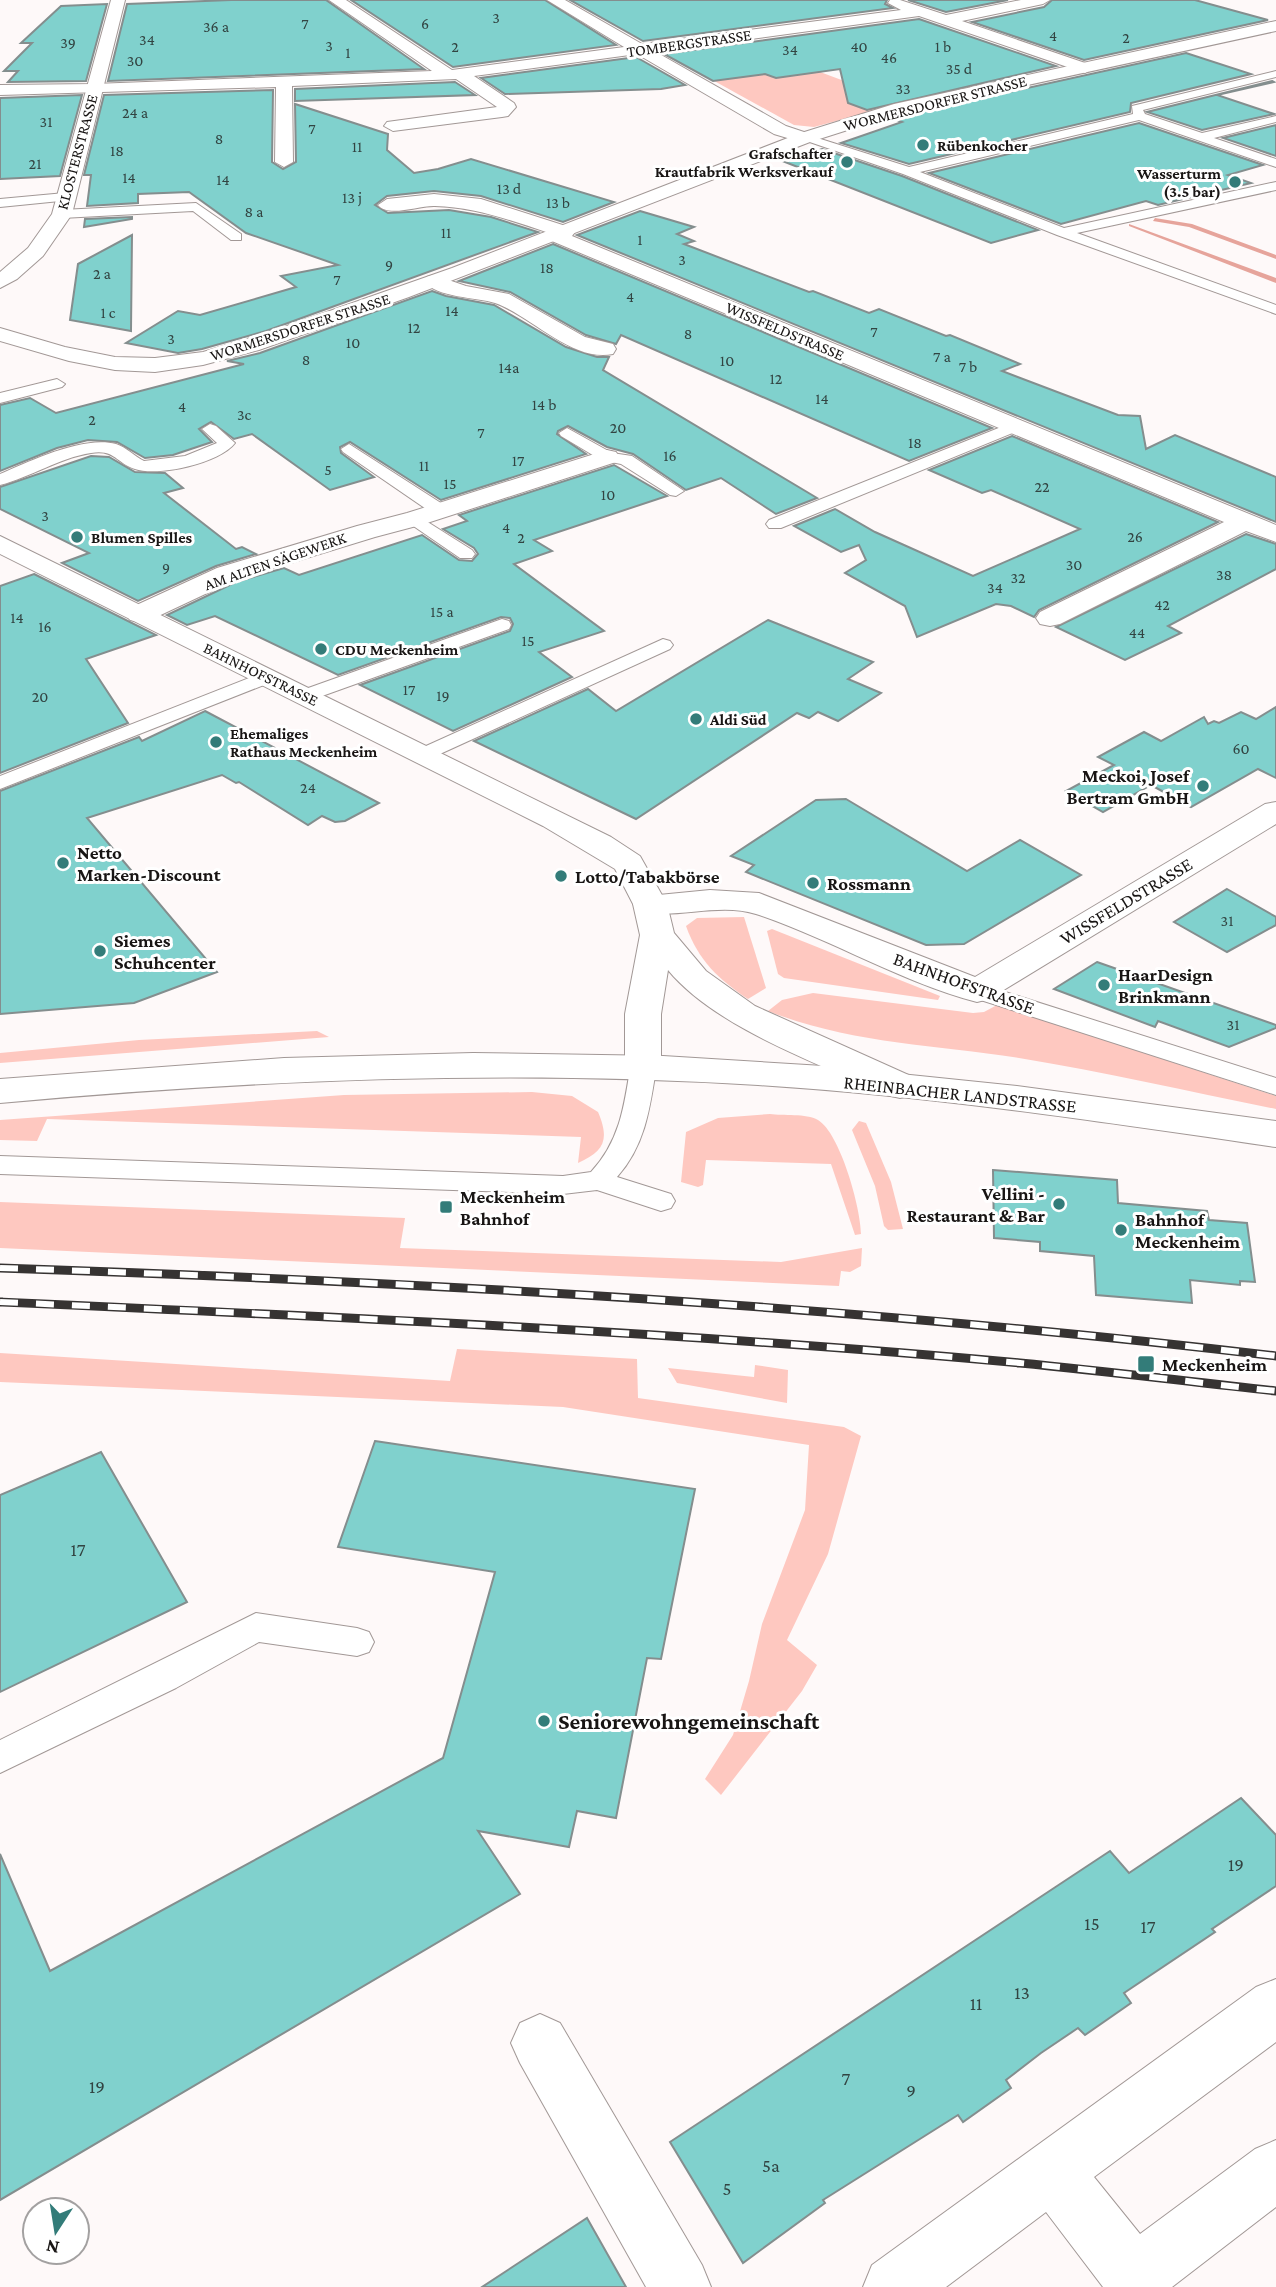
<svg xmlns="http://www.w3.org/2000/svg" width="1276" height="2287" viewBox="0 0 1276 2287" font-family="'Crimson Pro',serif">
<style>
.green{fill:#fec8c0}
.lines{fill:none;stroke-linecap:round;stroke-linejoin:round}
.stream{fill:#e6a49b;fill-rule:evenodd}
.building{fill:#80d1cd;stroke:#848e8e;stroke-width:2}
.service-casing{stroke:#a29896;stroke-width:2}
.minor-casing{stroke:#a29896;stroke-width:2}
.tertiary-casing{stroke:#a29896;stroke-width:2}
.secondary-casing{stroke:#a29896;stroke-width:2}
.service{fill:#fff;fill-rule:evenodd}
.minor{fill:#fff;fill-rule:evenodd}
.tertiary{fill:#fff;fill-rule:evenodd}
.secondary{fill:#fff;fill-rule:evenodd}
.rail-casing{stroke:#363332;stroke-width:9}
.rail{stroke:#fff;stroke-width:6;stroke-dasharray:18;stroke-linecap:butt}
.poi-dot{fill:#337c79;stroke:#fff;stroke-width:2.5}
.labels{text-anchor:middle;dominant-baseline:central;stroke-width:6;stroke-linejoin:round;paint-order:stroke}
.number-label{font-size:16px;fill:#324442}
.far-street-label{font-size:16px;fill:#181514;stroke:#fff}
.far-poi-label{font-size:16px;font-weight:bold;fill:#181514;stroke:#fff;text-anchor:start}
.poi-label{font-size:19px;font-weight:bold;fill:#181514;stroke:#fff;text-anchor:start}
.street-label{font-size:19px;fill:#181514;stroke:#fff}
.near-number-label{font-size:19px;fill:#324442}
.near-poi-label{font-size:23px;font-weight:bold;fill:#181514;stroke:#fff;text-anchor:start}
</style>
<rect width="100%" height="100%" fill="#fef9f9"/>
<!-- green -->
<g class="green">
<polygon points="735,40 903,103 814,127 794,125 660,51"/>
<path d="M744,917L766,988L748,999C719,980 698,960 686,926L697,918Z"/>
<polygon points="772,929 940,996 938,1000 784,978 778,974 767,931"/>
<path d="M813,993L973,1013L984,1012L997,1005L1276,1096V1109C1191,1092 1105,1072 1019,1058C931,1044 852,1044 768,1011L782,1000Z"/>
<polygon points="317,1031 329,1037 0,1063 0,1053 139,1040"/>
<path d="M532,1092L572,1096L598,1112C610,1140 604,1151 578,1163L581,1137L47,1119L37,1141L0,1140V1120L344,1095Z"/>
<path d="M770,1114C783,1116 806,1113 818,1120C840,1133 861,1208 861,1234L855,1235L831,1164L706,1160L703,1185L698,1187L681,1182L686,1132L718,1118Z"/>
<polygon points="859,1121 866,1123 891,1182 903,1229 888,1230 884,1226 875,1186 852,1130"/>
<polygon points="0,1202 405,1218 400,1248 781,1262 862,1248 861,1266 850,1272 841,1271 839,1286 0,1248"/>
<polygon points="457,1349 637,1359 638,1398 844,1427 861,1436 828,1554 787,1640 817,1665 802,1691 721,1795 705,1779 733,1735 749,1681 762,1624 805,1510 809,1445 563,1407 0,1382 0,1353 450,1381"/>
<polygon points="755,1365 788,1370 787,1403 677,1383 668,1368 754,1377"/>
</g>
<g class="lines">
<!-- stream -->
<g class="stream">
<polygon points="1155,218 1192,224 1276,255 1276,259 1189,227 1153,221"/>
<polygon points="1129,224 1276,278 1276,283 1129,226"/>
</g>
</g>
<!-- building -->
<g class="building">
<polygon points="231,0 326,0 424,69 108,81 127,4"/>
<polygon points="351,0 545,0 616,45 453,67"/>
<polygon points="570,0 887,0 885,4 893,8 643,41"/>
<polygon points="908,0 1008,0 946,12"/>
<polygon points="1052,0 1195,0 1268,20 1084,60 972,22 1044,7"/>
<polygon points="107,4 86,81 8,82 18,71 4,71 32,43 21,43 61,6"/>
<polygon points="919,19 1056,66 867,110 848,103 840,69 776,78 765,74 713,81 664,54"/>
<polygon points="1186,53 1251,74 1131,103 1130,112 909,164 841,143 902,122 892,118 905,115"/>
<polygon points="636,57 685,85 661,89 505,94 481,78"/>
<polygon points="1272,81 1274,82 1217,95 1274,114 1202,130 1147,112"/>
<polygon points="455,82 475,95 295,101 295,89"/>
<polygon points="273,90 272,162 283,169 296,162 295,104 388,134 387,150 414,173 438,169 471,159 614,202 563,222 481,196 434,191 387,196 375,205 388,213 449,210 491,217 538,232 266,331 202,349 178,353 126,343 178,311 200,315 296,287 281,276 338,265 246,233 189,192 138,194 138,203 87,206 91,175 84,175 104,95"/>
<polygon points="82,95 60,176 0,179 0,98"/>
<polygon points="1139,123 1263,165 1228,175 1251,183 1158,205 1146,201 1061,224 929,173"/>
<polygon points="1276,125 1276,156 1223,138"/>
<polygon points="822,149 902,176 1038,230 991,243 785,162"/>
<polygon points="640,211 694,227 677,234 694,241 684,244 809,292 813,291 869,313 879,309 946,336 950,335 1020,364 1002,371 1118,415 1140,416 1146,449 1175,435 1276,477 1276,522 577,235"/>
<polygon points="132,217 132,219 84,227 85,219"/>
<polygon points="132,235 131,331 70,320 78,264"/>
<polygon points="553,244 992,428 909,461 621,335 616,344 586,335 510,292 459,281"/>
<polygon points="432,291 446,296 494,305 566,347 597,357 609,357 603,370 817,498 776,514 721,478 686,490 633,454 607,447 568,426 558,431 557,434 586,454 441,500 350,442 340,447 341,453 374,477 330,490 252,434 234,439 211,422 199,429 212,442 173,455 145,458 117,442 88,440 57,448 0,471 0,405 30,398 56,413 244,364 227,361 260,353"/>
<polygon points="1012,436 1218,522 1039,610 1034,617 1011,606 996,604 917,637 905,606 845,573 866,560 859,545 841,552 794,526 835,509 875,532 973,576 1080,529 991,490 982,493 929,470"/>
<polygon points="91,456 109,457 135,472 165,473 183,488 164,493 236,549 242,547 256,554 216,566 138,601 62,563 89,553 0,509 0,487"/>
<polygon points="614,465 667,496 534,540 552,551 514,564 604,631 539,652 572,677 453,731 360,685 510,631 513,624 510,618 501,617 338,675 215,616 187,625 167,615 236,582 284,568 299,575 422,535 459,560 472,561 478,554 474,548 443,529 467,521 459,515"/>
<polygon points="1246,534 1276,544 1276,569 1168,626 1181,633 1125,660 1056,627"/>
<polygon points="34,574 156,635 86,659 128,723 0,773 0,586"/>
<polygon points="768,620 873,662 848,679 881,693 838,721 818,712 809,718 797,713 636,819 474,741 588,689 616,711"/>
<polygon points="1276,707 1276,778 1258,769 1191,807 1151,785 1103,812 1066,791 1114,765 1098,757 1144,732 1161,741 1204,717 1208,724 1214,721 1219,723 1241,712 1256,719"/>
<polygon points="205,711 379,803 345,821 335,822 322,816 308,825 239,782 236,783 222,775 87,818 217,972 134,1003 0,1014 0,791 139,737 142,741"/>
<polygon points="846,799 967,871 1020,840 1081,875 964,944 926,945 746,872 754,865 731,856 816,800"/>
<polygon points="1227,889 1276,917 1276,925 1227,952 1174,922"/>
<polygon points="1097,962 1276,1025 1276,1028 1229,1047 1158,1021 1155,1027 1054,989"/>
<polygon points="993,1170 1117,1180 1118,1203 1207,1211 1209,1220 1247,1223 1255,1282 1240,1281 1240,1285 1190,1280 1192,1303 1096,1295 1094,1256 1040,1251 1040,1242 994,1238"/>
<polygon points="375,1441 695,1489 661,1659 647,1658 616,1818 577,1811 569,1847 478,1831 520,1894 0,2200 0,1854 50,1971 443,1758 495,1572 338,1547"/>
<polygon points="101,1452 187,1602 0,1692 0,1495"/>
<polygon points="1241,1798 1276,1835 1276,1886 1212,1929 1215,1932 1124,1993 1131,2003 1085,2035 1078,2028 1041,2053 1006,2080 1011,2088 963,2122 958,2115 823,2200 825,2203 743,2263 670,2142 1110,1851 1129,1873"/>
<polygon points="587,2218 626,2287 482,2287"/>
</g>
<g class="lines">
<defs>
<g id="service">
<polygon points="1276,71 1276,77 1143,110 1145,114 1202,133 1276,116 1276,122 1214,138 1276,159 1276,167 1139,120 920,172 1064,228 1276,182 1276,190 1077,233 1276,305 1276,314 1057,235 903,174 798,138 808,135 909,167 1133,114 1132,106"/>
<polygon points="65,193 70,194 70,200 0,207 0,199"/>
<polygon points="196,203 241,234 241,240 231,240 193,211 62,218 56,214 62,210"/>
<polygon points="57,379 65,384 62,387 0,403 0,393"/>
<polygon points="1016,421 1022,423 1024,426 1022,429 781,528 769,528 766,524 769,520"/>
<path d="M210,424L216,426L235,443C220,463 158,477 135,469C116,463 115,449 91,453C59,458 31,477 0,485V474C30,461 84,435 116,444C126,447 134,456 144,461L185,456L217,443L202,429Z"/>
<polygon points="567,428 612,453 632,456 684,491 676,496 670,495 621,464 601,460 561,436 559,433"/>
<polygon points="349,444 444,505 447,509 444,513 432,513 343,452 341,449"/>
<polygon points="415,514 472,550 475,554 472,558 460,558 409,523 406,519"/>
<polygon points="502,619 509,621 511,625 509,629 311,700 297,700 294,696 297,692"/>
<polygon points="663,639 670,641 673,645 670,649 429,759 415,759 412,755 415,751"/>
<polygon points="267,671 277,677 274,681 0,789 0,776"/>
<polygon points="977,983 1276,1078 1276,1095 968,996 965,991 968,986"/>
<path d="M643,1061L652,1063L656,1069C650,1108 645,1146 617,1177L671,1194L675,1201L671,1208L661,1211L597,1190L563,1194L0,1174V1156L563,1176L591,1172C619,1142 624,1108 630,1069L634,1063Z"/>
<polygon points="256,1613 357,1628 369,1632 374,1642 369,1652 357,1656 259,1642 176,1688 0,1773 0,1740"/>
</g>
<g id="minor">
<polygon points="329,0 346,0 452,70 624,47 547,0 565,0 642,44 901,10 888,3 890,0 900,0 946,15 1021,0 1050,0 1043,4 962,21 1091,65 1093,68 1085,73 1079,71 919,16 656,52 786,126 810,134 813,138 804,143 774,134 637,54 474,76 514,103 516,107 508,116 502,117 393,131 384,126 387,122 497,107 456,79 292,86 293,162 284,167 275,162 276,87 0,95 0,85 94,84 432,71"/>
<path d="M434,194L481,199L572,228L575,232L572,236L1276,525V542L1246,531L1060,624L1050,626L1040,624L1036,618L1040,612L1224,522L547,239L544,235L546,232C510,220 474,207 435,206C420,205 388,218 378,205L387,199Z"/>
<path d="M434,275L466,286L509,294L585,337L613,344L616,349L613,354C573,363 530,315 495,303C477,297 436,298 424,281L427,277Z"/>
<polygon points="607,450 616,452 619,457 616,462 424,524 375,537 235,580 150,620 140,622 130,620 126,614 130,608 217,568 357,526 407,513"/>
<path d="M1276,802V824L989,999L977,1002C903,983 829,938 756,914C718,902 676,920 638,911L633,904L638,897L710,890L759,893L975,977L1265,804Z"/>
<polygon points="1276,1979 1276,2042 1094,2177 1140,2234 1255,2149 1276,2140 1276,2207 1172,2287 1103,2287 1046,2212 946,2287 863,2287 872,2265 1256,1987"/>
<polygon points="540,2014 560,2023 702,2265 711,2287 646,2287 520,2063 511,2043 520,2023"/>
</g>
<g id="tertiary">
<polygon points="1276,21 1276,31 904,112 810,142 409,297 259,350 203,365 155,372 115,370 69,361 0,341 0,328 65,347 115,357 155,358 203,352 267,333 452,268 798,134 894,104"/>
<path d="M0,536L611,837L640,856L667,904L674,933L706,971L755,1006L913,1077L919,1086L913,1095L900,1098L887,1095C818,1063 716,1028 668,970L661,1014V1069L656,1078L643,1081L630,1078L625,1069V1014L640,935L633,904L615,869L543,826L0,554Z"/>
</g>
<g id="secondary">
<polygon points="111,0 125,0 72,214 43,256 17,279 0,288 0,272 28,248 52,214"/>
<path d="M473,1053L663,1056L823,1066L1017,1086L1276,1121V1147C1104,1122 932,1096 758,1085C505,1069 252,1080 0,1103V1079L284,1058Z"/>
</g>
</defs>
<!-- service casing -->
<use href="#service" class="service-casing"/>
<!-- minor casing -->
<use href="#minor" class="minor-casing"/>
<!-- tertiary casing -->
<use href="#tertiary" class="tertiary-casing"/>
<!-- secondary casing -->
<use href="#secondary" class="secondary-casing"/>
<!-- service -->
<use href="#service" class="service"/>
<!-- minor -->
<use href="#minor" class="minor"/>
<!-- tertiary -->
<use href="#tertiary" class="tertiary"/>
<!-- secondary -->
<use href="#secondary" class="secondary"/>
<defs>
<g id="rail">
<path d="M0,1268C426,1282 852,1306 1276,1356"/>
<path d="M0,1302C340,1317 681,1332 1020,1363C1106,1371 1191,1382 1276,1391"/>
</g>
</defs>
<!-- rail casing -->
<use href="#rail" class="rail-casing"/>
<!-- rail -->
<use href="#rail" class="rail"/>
</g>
<!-- markers -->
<g class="poi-dot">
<circle cx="923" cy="145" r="7"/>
<circle cx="847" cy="162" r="7"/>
<circle cx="1235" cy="182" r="7"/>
<circle cx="77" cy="537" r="7"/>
<circle cx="321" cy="649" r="7"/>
<circle cx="696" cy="719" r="7"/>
<circle cx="216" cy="742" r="7"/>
<circle cx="1203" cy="786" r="7"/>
<circle cx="63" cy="863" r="7"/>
<circle cx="561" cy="876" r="7"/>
<circle cx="813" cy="883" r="7"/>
<circle cx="100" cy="951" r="7"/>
<circle cx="1104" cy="985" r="7"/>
<circle cx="1059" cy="1204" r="7"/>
<rect x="439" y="1200" width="14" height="14" rx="3.5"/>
<circle cx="1121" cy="1230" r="7"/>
<rect x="1137" y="1355" width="18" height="18" rx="3.5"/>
<circle cx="544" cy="1721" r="7"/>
</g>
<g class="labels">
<!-- number labels -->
<g class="number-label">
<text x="496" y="17">3</text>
<text x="305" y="23">7</text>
<text x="425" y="23">6</text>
<text x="216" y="26">36 a</text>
<text x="1053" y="35">4</text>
<text x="1126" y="37">2</text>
<text x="147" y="39">34</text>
<text x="68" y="42">39</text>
<text x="329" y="45">3</text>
<text x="455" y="46">2</text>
<text x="859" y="46">40</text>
<text x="943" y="46">1 b</text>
<text x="790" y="49">34</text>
<text x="348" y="52">1</text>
<text x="889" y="57">46</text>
<text x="135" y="60">30</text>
<text x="959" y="68">35 d</text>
<text x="903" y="88">33</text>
<text x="135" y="112">24 a</text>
<text x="46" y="121">31</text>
<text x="312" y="128">7</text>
<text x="219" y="138">8</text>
<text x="357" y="146">11</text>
<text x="117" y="150">18</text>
<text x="35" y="163">21</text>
<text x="129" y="177">14</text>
<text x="223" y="179">14</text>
<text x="509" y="188">13 d</text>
<text x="352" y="197">13 j</text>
<text x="558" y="202">13 b</text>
<text x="254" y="211">8 a</text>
<text x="446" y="232">11</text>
<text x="640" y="239">1</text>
<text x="682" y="259">3</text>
<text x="389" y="264">9</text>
<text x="547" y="267">18</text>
<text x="102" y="273">2 a</text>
<text x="337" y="279">7</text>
<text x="630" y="296">4</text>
<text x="452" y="310">14</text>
<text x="108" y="312">1 c</text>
<text x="414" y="327">12</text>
<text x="874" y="331">7</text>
<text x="688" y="333">8</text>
<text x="171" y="338">3</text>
<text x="353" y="342">10</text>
<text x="942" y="356">7 a</text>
<text x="306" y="359">8</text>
<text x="727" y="360">10</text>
<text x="968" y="366">7 b</text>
<text x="509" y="367">14a</text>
<text x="776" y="378">12</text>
<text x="822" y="398">14</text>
<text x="544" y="404">14 b</text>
<text x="182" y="406">4</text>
<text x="244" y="414">3c</text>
<text x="92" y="419">2</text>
<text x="618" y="427">20</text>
<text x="481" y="432">7</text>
<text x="915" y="442">18</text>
<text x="670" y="455">16</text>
<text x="518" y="460">17</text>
<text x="424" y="465">11</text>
<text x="328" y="469">5</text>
<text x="450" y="483">15</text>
<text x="1042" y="486">22</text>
<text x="608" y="494">10</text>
<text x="45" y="515">3</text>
<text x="506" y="527">4</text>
<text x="1135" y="536">26</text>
<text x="521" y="537">2</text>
<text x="1074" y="564">30</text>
<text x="166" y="567">9</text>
<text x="1224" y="574">38</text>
<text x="1018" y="577">32</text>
<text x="995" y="587">34</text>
<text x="1162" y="604">42</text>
<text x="442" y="611">15 a</text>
<text x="17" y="617">14</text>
<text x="45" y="626">16</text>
<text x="1137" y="632">44</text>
<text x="528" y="640">15</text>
<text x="409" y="689">17</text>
<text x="443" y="695">19</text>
<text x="40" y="696">20</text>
<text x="1241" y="748">60</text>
<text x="308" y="787">24</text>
<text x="1227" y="920">31</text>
<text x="1233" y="1024">31</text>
</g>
<!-- far-street labels -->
<g class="far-street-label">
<text transform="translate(689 43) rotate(-8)">TOMBERGSTRASSE</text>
<text transform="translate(935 103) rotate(-14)">WORMERSDORFER STRASSE</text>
<text transform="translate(77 152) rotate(-75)">KLOSTERSTRASSE</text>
<text transform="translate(300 327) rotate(-18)">WORMERSDORFER STRASSE</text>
<text transform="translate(785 331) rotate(23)">WISSFELDSTRASSE</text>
<text transform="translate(275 561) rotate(-19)">AM ALTEN SÄGEWERK</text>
<text transform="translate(261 674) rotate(26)">BAHNHOFSTRASSE</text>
</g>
<!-- far-poi labels -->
<g class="far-poi-label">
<text x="937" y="145">Rübenkocher</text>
<text x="833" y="153" text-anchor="end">Grafschafter<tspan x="833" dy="18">Krautfabrik Werksverkauf</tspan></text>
<text x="1221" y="173" text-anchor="end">Wasserturm<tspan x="1221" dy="18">(3.5 bar)</tspan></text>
<text x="91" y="537">Blumen Spilles</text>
<text x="335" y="649">CDU Meckenheim</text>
<text x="710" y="719">Aldi Süd</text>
<text x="230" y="733">Ehemaliges<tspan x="230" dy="18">Rathaus Meckenheim</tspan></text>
</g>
<!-- poi labels -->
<g class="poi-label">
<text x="1189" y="775" text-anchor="end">Meckoi, Josef<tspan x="1189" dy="22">Bertram GmbH</tspan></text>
<text x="77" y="852">Netto<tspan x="77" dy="22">Marken-Discount</tspan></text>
<text x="575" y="876">Lotto/Tabakbörse</text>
<text x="827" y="883">Rossmann</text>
<text x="114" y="940">Siemes<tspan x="114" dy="22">Schuhcenter</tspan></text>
<text x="1118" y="974">HaarDesign<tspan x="1118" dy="22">Brinkmann</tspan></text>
<text x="1045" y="1193" text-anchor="end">Vellini -<tspan x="1045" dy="22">Restaurant &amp; Bar</tspan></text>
<text x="460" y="1196">Meckenheim<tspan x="460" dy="22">Bahnhof</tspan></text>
<text x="1135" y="1219">Bahnhof<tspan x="1135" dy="22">Meckenheim</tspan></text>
<text x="1162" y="1364">Meckenheim</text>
</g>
<!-- street labels -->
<g class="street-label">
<text transform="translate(1126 901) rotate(-31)">WISSFELDSTRASSE</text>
<text transform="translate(964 983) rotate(20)">BAHNHOFSTRASSE</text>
<text transform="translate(960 1094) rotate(6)">RHEINBACHER LANDSTRASSE</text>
</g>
<!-- near-number labels -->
<g class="near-number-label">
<text x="78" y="1549">17</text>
<text x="1236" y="1864">19</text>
<text x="1092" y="1923">15</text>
<text x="1148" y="1926">17</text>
<text x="1022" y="1992">13</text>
<text x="976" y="2003">11</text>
<text x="846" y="2078">7</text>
<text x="97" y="2086">19</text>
<text x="911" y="2090">9</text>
<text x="771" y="2165">5a</text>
<text x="727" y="2188">5</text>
</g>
<!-- near-poi labels -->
<g class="near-poi-label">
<text x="558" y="1721">Seniorewohngemeinschaft</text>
</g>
</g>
<!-- north arrow -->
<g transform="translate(56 2231) rotate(192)"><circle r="33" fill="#ffffff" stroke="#a3a1a1" stroke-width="2"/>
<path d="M0-5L12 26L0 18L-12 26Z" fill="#337c79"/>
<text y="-10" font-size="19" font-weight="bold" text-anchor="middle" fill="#181514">N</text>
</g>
</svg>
